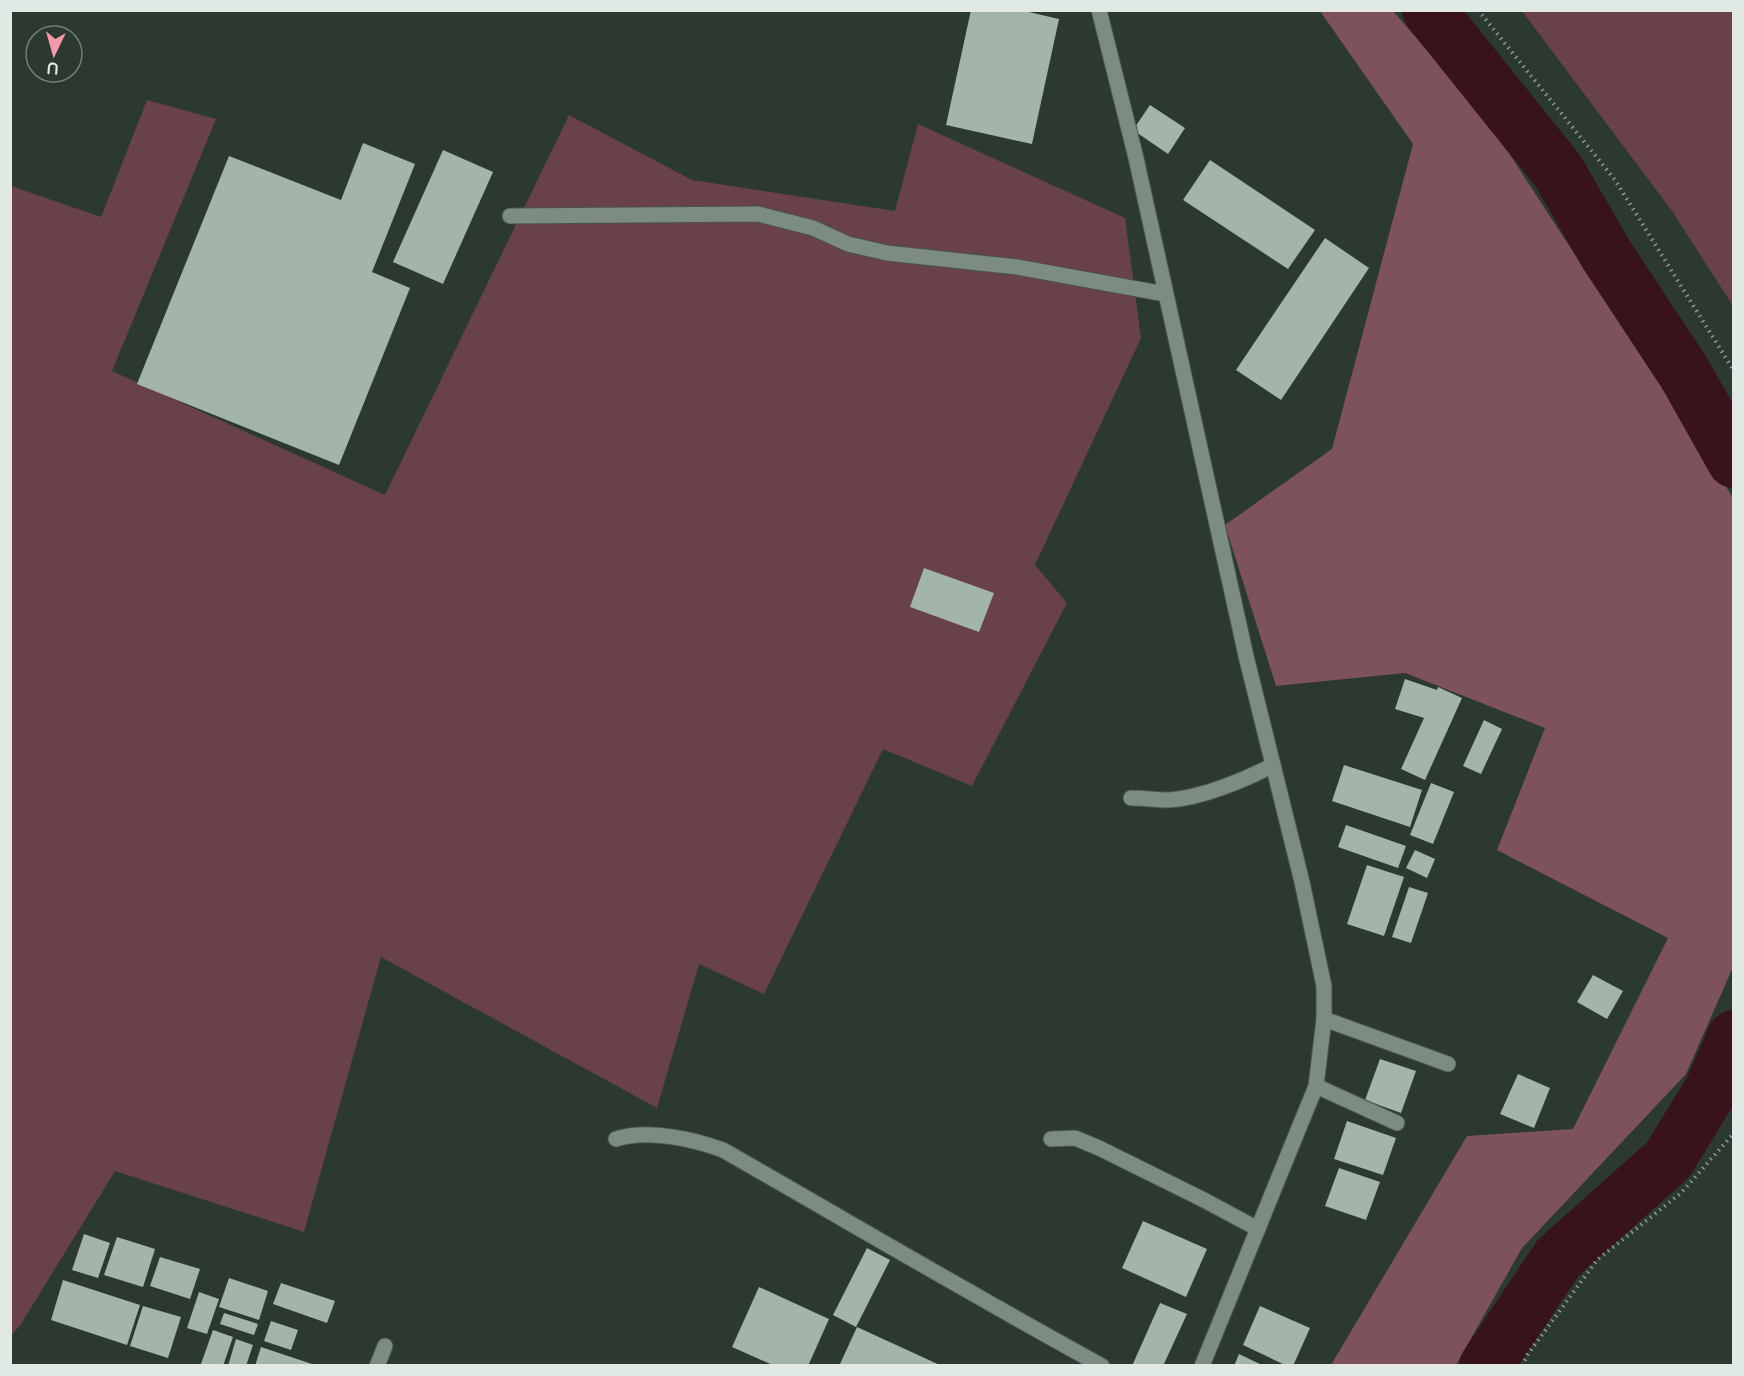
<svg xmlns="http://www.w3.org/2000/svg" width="1744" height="1376" viewBox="0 0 1744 1376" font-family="'Varela Round',sans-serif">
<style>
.green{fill:#694148}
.forest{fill:#7e525a}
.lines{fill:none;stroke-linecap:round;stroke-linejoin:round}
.river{stroke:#39131c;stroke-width:54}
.building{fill:#a3b4aa}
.minor-casing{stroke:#49544e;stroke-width:17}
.path{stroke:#8e9993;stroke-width:4;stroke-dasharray:1.5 4.5;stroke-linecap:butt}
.minor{stroke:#7c8c83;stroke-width:15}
</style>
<rect width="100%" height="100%" fill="#2b3931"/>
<!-- green -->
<g class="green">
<polygon points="1522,11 1733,11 1733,306 1672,211"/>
<polygon points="147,100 216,119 112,371 385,495 569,115 692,180 895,211 918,124 1125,218 1141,338 1035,565 1067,603 972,786 883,749 764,994 699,964 657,1108 381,957 304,1232 115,1171 21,1324 11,1336 11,186 101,217"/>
</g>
<!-- forest -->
<polygon class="forest" points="1320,11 1393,11 1486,118 1734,499 1733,967 1686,1074 1522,1248 1456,1365 1331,1365 1467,1136 1573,1129 1668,938 1497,850 1545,728 1405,673 1276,686 1225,525 1332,449 1413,144"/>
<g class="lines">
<!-- river -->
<g class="river">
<polyline points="1429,10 1558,171 1606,254 1684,372 1734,461"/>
<polyline points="1486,1366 1558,1258 1668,1160 1711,1090 1734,1037"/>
</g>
</g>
<!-- building -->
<g class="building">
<polygon points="971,10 1020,10 1059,19 1032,144 946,125"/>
<polygon points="1150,105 1185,128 1168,154 1133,130"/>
<polygon points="363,143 415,164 372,272 410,288 339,465 137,384 229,156 341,200"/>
<polygon points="443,150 493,172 443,284 393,262"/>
<polygon points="1210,160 1315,230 1288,269 1183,200"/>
<polygon points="1325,238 1369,268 1281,400 1236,370"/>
<polygon points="924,568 994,593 979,632 910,607"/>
<polygon points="1405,679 1437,690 1438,687 1462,698 1425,780 1401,769 1424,718 1395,709"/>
<polygon points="1484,720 1502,729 1481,774 1463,766"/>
<polygon points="1344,765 1422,790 1410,827 1332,801"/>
<polygon points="1431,783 1454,792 1433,844 1410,835"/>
<polygon points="1346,825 1406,846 1398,868 1338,847"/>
<polygon points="1415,850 1435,859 1427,878 1406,868"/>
<polygon points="1367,865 1404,877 1384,936 1347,924"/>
<polygon points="1409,887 1428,893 1411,943 1392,937"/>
<polygon points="1593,975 1623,991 1607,1019 1577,1002"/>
<polygon points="1380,1059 1416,1071 1401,1113 1365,1100"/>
<polygon points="1518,1074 1550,1088 1534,1128 1500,1114"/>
<polygon points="1347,1121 1396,1138 1383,1175 1334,1159"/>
<polygon points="1339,1168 1380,1182 1366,1220 1325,1206"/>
<polygon points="1143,1221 1207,1249 1186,1297 1122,1268"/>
<polygon points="84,1234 110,1243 98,1278 72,1270"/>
<polygon points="117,1237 155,1249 143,1287 104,1275"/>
<polygon points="867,1248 890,1260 856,1327 833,1315"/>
<polygon points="160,1257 200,1269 190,1299 150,1286"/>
<polygon points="229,1278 268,1291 259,1320 219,1307"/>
<polygon points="63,1280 140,1305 127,1345 51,1320"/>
<polygon points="281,1283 335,1301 327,1323 273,1304"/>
<polygon points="759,1287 829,1319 808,1366 775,1366 732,1347"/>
<polygon points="199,1292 219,1299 207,1334 187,1328"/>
<polygon points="1160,1303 1187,1314 1163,1366 1132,1366"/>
<polygon points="143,1306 181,1317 168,1358 130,1346"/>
<polygon points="1260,1306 1310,1328 1293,1366 1287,1366 1243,1345"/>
<polygon points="224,1313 258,1324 254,1335 220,1324"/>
<polygon points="271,1321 298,1330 291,1350 264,1341"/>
<polygon points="857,1327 942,1366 842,1366 840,1364"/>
<polygon points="213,1330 233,1337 223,1366 207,1366 201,1364"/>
<polygon points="236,1339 253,1345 246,1366 228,1366"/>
<polygon points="261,1347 312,1364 311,1366 255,1366"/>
<polygon points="1239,1354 1264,1366 1234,1366"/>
</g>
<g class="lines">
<defs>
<g id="minor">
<polyline points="1099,10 1136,158 1246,656 1302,882 1324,986 1324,1019 1316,1086 1202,1366"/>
<polyline points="510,216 758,214 813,228 848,244 887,253 1017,267 1165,294"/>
<path d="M1131,798C1143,798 1157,800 1169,800C1201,798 1245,780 1273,765"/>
<polyline points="1324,1019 1448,1064"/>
<polyline points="1316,1086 1397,1123"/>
<path d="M616,1139C648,1129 693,1139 723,1150C849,1222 974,1296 1102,1366"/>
<polyline points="1051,1139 1075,1138 1099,1148 1204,1200 1258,1229"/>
<polyline points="377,1366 385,1346"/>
</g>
</defs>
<!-- minor casing -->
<use href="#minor" class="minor-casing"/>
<!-- path -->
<g class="path">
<polyline points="1478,10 1615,180 1734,371"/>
<polyline points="1522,1366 1528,1354 1597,1260 1681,1193 1734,1133"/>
</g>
<!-- minor -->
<use href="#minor" class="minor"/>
</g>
<!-- border -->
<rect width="1744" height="1376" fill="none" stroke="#e1e9e4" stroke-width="24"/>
<!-- north arrow -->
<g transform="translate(54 54) rotate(185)"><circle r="28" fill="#2b3931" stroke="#747f79" stroke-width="1.5"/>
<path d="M0-4.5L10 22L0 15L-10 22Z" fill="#f39aaa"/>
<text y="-9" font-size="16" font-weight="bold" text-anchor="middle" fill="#e1e9e4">U</text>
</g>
</svg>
